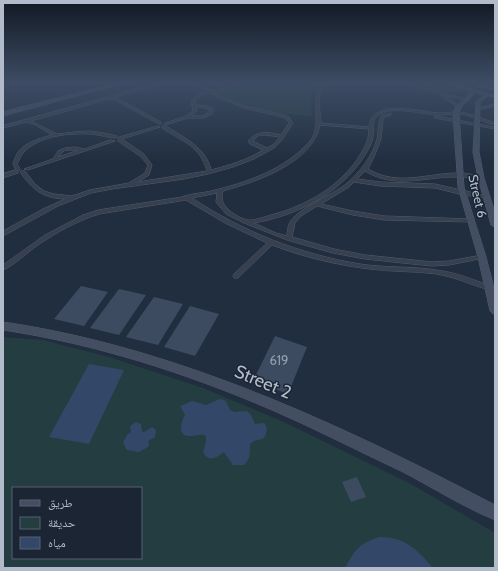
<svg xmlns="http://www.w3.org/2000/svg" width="498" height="571" viewBox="0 0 498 571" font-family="Cabin,'Noto Naskh Arabic',sans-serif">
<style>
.green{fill:#233d41;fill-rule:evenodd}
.water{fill:#334868}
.building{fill:#3d4b60}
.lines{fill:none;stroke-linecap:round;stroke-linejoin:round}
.street-casing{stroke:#515b6a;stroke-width:1}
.secondary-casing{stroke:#515b6a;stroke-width:1}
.street{fill:#36404f;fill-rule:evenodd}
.secondary{fill:#434e63;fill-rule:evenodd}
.labels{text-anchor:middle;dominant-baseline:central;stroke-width:3;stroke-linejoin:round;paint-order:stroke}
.far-street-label{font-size:13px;fill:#b1bbca;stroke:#1b2534}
.number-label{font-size:13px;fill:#949fb0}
.near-street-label{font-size:18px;fill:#b1bbca;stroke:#1b2534}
</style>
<rect width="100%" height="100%" fill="#212e40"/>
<!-- green -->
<g class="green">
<path d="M245,82H320C307,90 310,103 313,116C278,115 252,108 219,94L216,91Z"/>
<path d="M3,337L43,340L109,357L203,388L286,423L411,484L495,533V568H3ZM13,488H141V558H13Z"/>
</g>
<!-- water -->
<g class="water">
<polygon points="89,364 124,370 89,444 49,437"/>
<path d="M220,399C227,400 227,404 230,410L234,412L247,411L251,415L255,424L264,423C268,428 267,432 264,438C261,440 255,440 252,442C247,446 254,456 244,465H233L224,452C216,458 209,463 203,452L206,442V436C199,433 196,437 189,436C177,436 181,421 185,415L180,406L192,401L206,405Z"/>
<polygon points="136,422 141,424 142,431 144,432 152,427 156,430 155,437 148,441 149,444 148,447 139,452 127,450 123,443 127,435 131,432 130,426"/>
<path d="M379,537C405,537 417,549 433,568H345C356,549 357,545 379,537Z"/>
</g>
<!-- building -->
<g class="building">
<polygon points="81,286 108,292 84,326 54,319"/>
<polygon points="119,289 146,295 119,335 90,328"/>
<polygon points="154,297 183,304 158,345 126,337"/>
<polygon points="190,306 219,314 195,356 164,347"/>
<polygon points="275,336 307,347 288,394 249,379 251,375 255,377"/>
<polygon points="357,477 366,497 351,502 342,482"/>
</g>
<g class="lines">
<defs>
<g id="street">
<path d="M162,82H169L113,98L119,99L161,122V124H159L117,101L109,99L31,121L57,134L75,132L90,131L104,133L117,136V138C109,138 100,135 92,134C70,133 39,135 23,153C21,156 19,160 17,164L20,169V170H16L13,164C14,160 16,156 18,152C26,142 40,138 52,135L34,124L26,122L3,128V126Z"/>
<path d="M191,82C199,82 204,90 212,90C222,90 233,82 244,82L213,93L246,106L285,115L289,117L293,123L282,140L274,148L254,159L233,167L208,174L184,179L112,189L91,193L58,206L3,236V231L43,209L65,199C42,198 33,190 20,172L21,171H25L35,184L44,191L54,194L72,196L90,190L129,183L145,173L148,165L140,156L118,141L119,137L158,126L160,127L122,139L144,154L152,165L149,175L138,182L207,171C200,146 182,141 162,128V126H166C184,138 206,147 211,170C230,165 247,160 263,150L250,144L248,141C257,130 269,132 281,135L289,123L286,119L283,117L244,108L210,94H204L195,101L196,105L208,106L214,110L212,114L203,118H188L165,125V123L184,117L193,111L191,101L203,90ZM196,107L206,108L210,110L209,112L202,116H192L197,111ZM265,135L280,137L274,144L267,148L253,141L258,136Z"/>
<path d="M325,82H330C327,84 324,86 322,89C316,98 321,113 321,123L369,127C370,98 420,111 437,113C447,113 456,111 465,113C476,115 485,120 495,123V125C485,123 476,118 466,115C457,113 448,115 439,115C421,115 392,104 377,116C371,121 375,130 373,136C373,140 371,144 369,148C347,190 300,215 254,223L276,233L287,236C287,232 288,227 289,224C295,209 333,195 346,184C360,172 372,157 377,139C379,131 377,122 382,115L391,113V115L384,117L383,119L381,139L374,157L368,169C399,187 426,173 459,173C467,173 474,175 481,176L484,178L481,180C474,178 467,177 459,177C426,176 396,190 365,171L357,179L380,182L435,184L487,196V198L463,195L435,188L380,186L354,182L349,187L321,204L353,211L384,216L471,219L474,221L473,222L384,220L353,215L317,206L301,216L295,223L292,237L334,249L365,255L432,262L449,261L482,255L484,256L485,257L484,258L449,265L432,266L365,259L333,253L287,240L244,223L226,214L216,202L217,193L192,198C244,232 299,254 360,264C386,268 411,266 436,270C455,272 474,280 491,286L493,288L491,290H489C472,285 455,277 437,274C415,271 392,272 370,269C336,265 304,257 272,245L238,278H234L233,276L234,274L267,243L225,223L186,200L99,214C77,221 57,232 38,245C29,251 12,267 3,270V265L45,235L83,215L98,210L182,197C187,194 204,193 211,191C246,183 286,169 310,141C325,122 305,97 325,82ZM320,125L369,129C369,139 365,147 360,155C341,186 306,206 271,215C264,217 254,221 247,220C240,218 231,213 226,207C222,202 221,198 223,191C256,182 313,163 320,125Z"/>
<polygon points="400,82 407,82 469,100 467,101 444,95 460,106 457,107 441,96 441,94"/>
<polygon points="427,83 452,89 465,88 467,89 452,91 426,85"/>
<polygon points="495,104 495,106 478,110 476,109"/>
<polygon points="436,116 494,127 495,129 435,118 434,117"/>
<path d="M111,140L115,141L28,170L24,169L53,159L58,151L65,148L75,147L84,149ZM70,150H79L58,157L64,151Z"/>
<polygon points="16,170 18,171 18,173 3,178 3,174"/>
</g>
<g id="secondary">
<polygon points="120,82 128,82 3,116 3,112"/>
<path d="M436,82H444L495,95V97L488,96L480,102L479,152L484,178L495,213V227L491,225L478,178L473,152L476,102L484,95L474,92C470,103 462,101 459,113L464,187L486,257L495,292V315L492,313L490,311L478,257L458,187L453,113C457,100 466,102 470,91Z"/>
<polygon points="475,85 495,88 495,90 475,87"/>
<path d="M3,322C176,347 342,425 495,505V520C463,507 432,487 401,471C358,451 316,429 272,410C186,373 96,344 3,330Z"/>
</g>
</defs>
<!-- street casing -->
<use href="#street" class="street-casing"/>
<!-- secondary casing -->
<use href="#secondary" class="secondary-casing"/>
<!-- street -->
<use href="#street" class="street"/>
<!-- secondary -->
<use href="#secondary" class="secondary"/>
</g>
<!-- sky -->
<linearGradient id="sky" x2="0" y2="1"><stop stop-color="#121923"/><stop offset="0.51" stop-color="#3d4c64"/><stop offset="1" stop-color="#3d4c64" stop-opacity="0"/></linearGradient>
<rect width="498" height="162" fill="url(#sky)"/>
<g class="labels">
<!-- far-street labels -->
<g class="far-street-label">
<text transform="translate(478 196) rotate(77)">Street 6</text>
</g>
<!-- number labels -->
<g class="number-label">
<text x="279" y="360">619</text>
</g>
<!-- near-street labels -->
<g class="near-street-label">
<text transform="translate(263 382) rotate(23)">Street 2</text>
</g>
</g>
<!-- border -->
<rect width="498" height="571" fill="none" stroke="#b1bbca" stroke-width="8"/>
<!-- legend -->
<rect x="12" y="487" width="130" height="72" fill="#1b2534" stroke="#576170"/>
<rect x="20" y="500" width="20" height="6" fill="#434e63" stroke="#576170"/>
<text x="48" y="507" font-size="12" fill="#b1bbca">طريق</text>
<rect x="20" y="517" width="20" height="12" fill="#233d41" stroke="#576170"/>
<text x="48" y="527" font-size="12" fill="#b1bbca">حديقة</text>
<rect x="20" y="537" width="20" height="12" fill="#334868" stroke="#576170"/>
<text x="48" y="547" font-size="12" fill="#b1bbca">مياه</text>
</svg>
